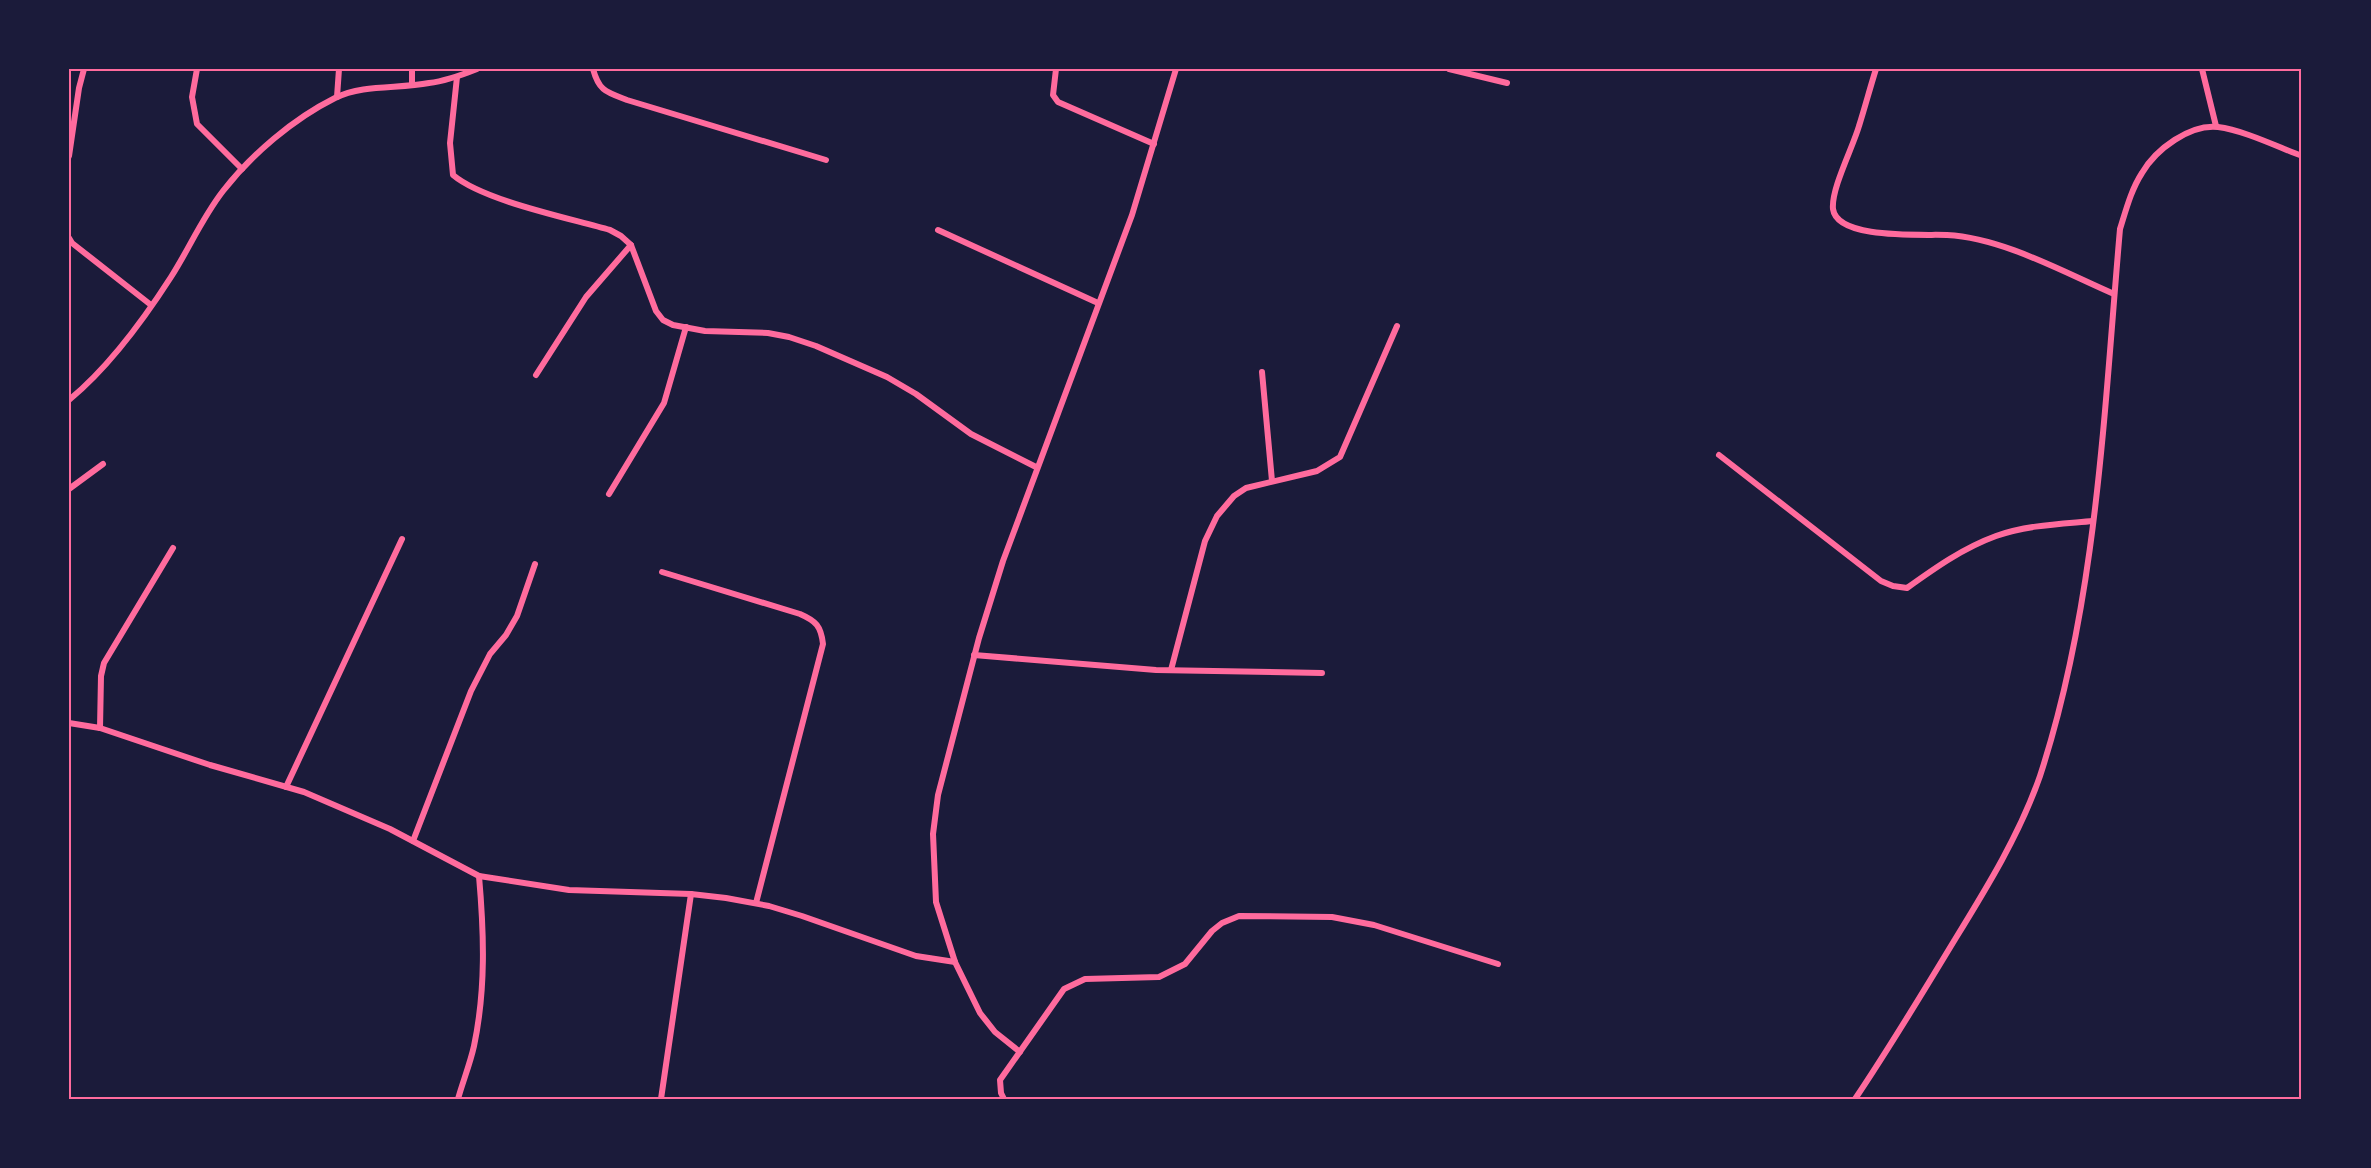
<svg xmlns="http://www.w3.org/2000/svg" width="2371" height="1168" viewBox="0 0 2371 1168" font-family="Arial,sans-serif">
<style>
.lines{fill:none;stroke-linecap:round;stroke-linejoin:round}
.minor{stroke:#ff6b9d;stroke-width:6}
.neatline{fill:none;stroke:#ff6b9d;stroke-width:2}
</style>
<rect width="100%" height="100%" fill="#1b1b3a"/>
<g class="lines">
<!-- minor -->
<g class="minor">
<polyline points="197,69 192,97 197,124 242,169"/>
<path d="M593,69C599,91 606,92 627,100L826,160"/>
<polyline points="1056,69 1053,95 1058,102 1154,144"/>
<polyline points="1449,69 1507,83"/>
<path d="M1876,69C1870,88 1865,107 1859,126C1853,147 1831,189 1833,209C1837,240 1923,234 1947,235C2003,238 2063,272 2114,294"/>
<polyline points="2202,69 2216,126"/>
<path d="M457,77L450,143L453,175C484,201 569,218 610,230L621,236L631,245L656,311L663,320L673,325L705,331L768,333L789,337L816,346L887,377L916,394L971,434L1036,467"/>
<polyline points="412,85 412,69"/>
<polyline points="337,97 339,69"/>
<polyline points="69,156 79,88 84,69"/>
<polyline points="938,230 1098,303"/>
<polyline points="69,238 72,243 151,305"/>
<polyline points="1262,372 1272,481"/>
<polyline points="536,375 586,297 631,245"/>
<path d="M69,400C108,368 144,319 171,277C189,249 202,218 223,191C252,154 293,119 335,98C363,84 398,89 429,83C446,81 462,75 477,69"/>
<path d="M1719,455L1881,581L1893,586L1907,588C1935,568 1963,548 1996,536C2027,525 2061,524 2093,521"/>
<polyline points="69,489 103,464"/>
<polyline points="609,494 664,403 686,327"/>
<path d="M662,572L800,614C816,621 821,626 823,644L756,903"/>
<polyline points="974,655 1156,670 1322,673"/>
<polyline points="1171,670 1205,541 1217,516 1234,496 1246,488 1317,471 1340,457 1397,326"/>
<polyline points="69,723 100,728 210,765 304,792 390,829 479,876 569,890 691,894 726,898 769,906 802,916 916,956 955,962"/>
<polyline points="100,728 101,676 104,663 173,548"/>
<polyline points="286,787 402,539"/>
<polyline points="413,841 471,691 490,654 506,635 517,616 535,564"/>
<polyline points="1020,1052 995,1032 980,1013 955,962 936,902 933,834 938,795 979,638 1003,561 1132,215 1176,69"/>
<path d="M458,1099C463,1081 470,1064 474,1046C486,989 484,933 479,876"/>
<polyline points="661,1099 691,894"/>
<polyline points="1004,1099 1001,1093 1000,1080 1064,989 1085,979 1159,977 1185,964 1212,931 1222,923 1239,916 1332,917 1374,925 1498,964"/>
<path d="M1855,1099C1890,1047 1922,994 1954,941C1986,889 2020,834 2040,776C2097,602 2104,411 2120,229C2126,210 2131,190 2142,173C2156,149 2190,124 2218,127C2243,130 2278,147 2302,156"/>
</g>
</g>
<!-- border -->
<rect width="2371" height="1168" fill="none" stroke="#1b1b3a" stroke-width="141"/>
<rect x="70" y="70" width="2230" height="1028" class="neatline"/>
</svg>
